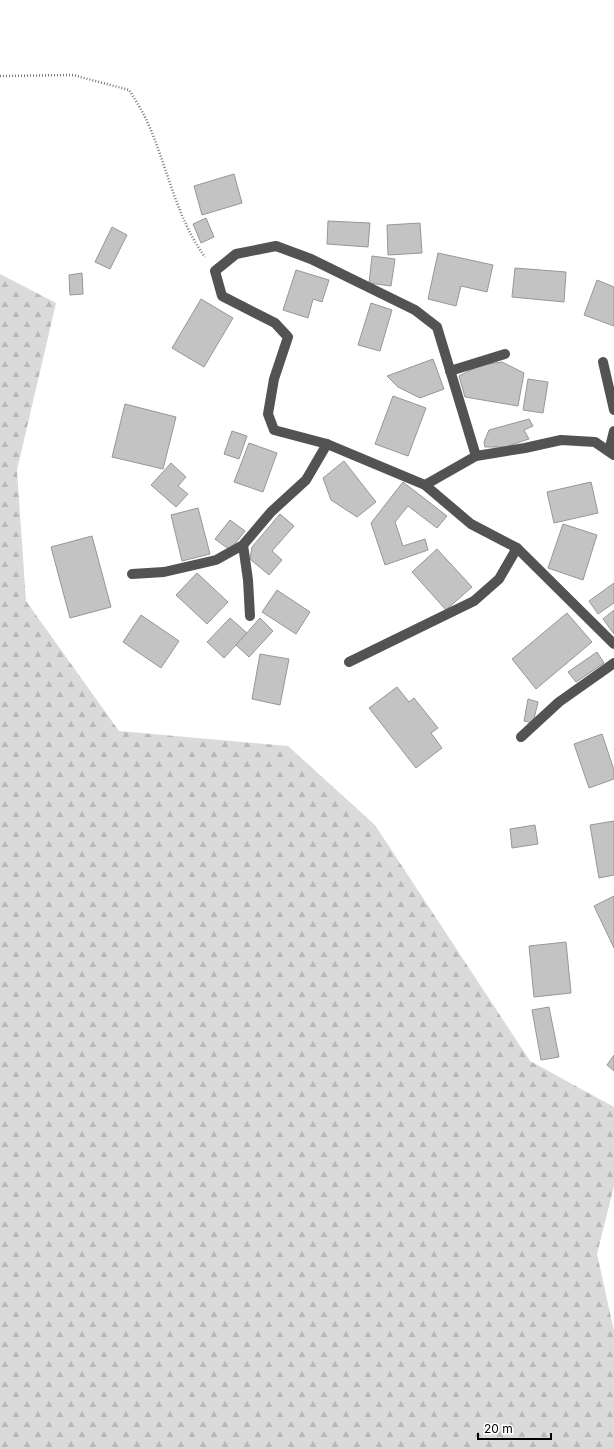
<svg xmlns="http://www.w3.org/2000/svg" width="614" height="1449" viewBox="0 0 614 1449" font-family="Inter,sans-serif">
<style>
.forest{fill:url(#forest-firs)}
.building{fill:#c3c3c3;stroke:#979797}
.lines{fill:none;stroke-linecap:round;stroke-linejoin:round}
.path{stroke:#757575;stroke-width:2.5;stroke-dasharray:1 2;stroke-linecap:butt}
.minor{stroke:#535353;stroke-width:10}
</style>
<defs>
<pattern id="forest-firs" width="22" height="20" patternUnits="userSpaceOnUse"><rect width="22" height="20" fill="#dadada"/><path d="M5 1l3.5 6h-7zM16 11l3.5 6h-7z" fill="#b9b9b9"/></pattern>
</defs>
<rect width="100%" height="100%" fill="#fff"/>
<!-- forest -->
<polygon class="forest" points="0,274 56,303 17,470 26,601 119,731 288,746 375,825 530,1061 614,1107 614,1186 597,1254 614,1331 614,1449 0,1449"/>
<!-- building -->
<g class="building">
<polygon points="234,174 242,203 202,215 194,186"/>
<polygon points="206,218 214,237 201,243 193,224"/>
<polygon points="328,221 370,223 368,247 327,244"/>
<polygon points="420,223 422,253 388,255 387,225"/>
<polygon points="112,227 127,235 110,269 95,262"/>
<polygon points="438,253 493,265 487,292 461,286 456,306 428,299"/>
<polygon points="372,256 395,259 391,286 369,283"/>
<polygon points="515,268 566,272 564,302 512,297"/>
<polygon points="296,270 329,280 322,302 313,299 308,318 283,310"/>
<polygon points="82,273 83,294 70,295 69,275"/>
<polygon points="597,280 614,287 614,326 584,315"/>
<polygon points="201,299 233,318 204,367 172,348"/>
<polygon points="371,303 392,310 380,351 358,345"/>
<polygon points="433,359 444,389 420,398 398,387 387,376"/>
<polygon points="502,362 524,373 518,406 465,397 459,376 481,365"/>
<polygon points="528,379 548,382 543,413 523,410"/>
<polygon points="393,396 426,408 408,456 375,444"/>
<polygon points="125,404 176,417 163,469 112,457"/>
<polygon points="529,419 533,426 524,430 529,439 505,447 485,447 484,442 489,430"/>
<polygon points="232,431 247,436 239,459 224,454"/>
<polygon points="249,443 277,453 263,492 234,482"/>
<polygon points="344,461 376,502 357,517 331,500 323,478"/>
<polygon points="171,463 186,477 178,486 188,494 176,507 151,485"/>
<polygon points="403,482 447,516 437,528 408,506 395,522 403,546 425,539 428,550 385,565 371,523"/>
<polygon points="591,482 598,513 554,523 547,492"/>
<polygon points="198,508 210,554 182,561 171,515"/>
<polygon points="280,514 294,526 272,551 282,560 269,575 250,559 252,547"/>
<polygon points="230,520 245,531 230,550 215,539"/>
<polygon points="563,524 597,535 583,580 548,568"/>
<polygon points="92,536 111,607 70,618 51,547"/>
<polygon points="437,549 472,587 446,610 412,572"/>
<polygon points="197,573 228,602 207,624 176,595"/>
<polygon points="614,583 614,603 598,614 589,601"/>
<polygon points="277,590 310,612 296,634 262,612"/>
<polygon points="614,610 614,634 603,619"/>
<polygon points="567,613 592,642 536,689 512,659"/>
<polygon points="141,615 179,641 161,668 123,642"/>
<polygon points="230,618 247,633 224,658 207,642"/>
<polygon points="260,618 273,631 249,657 236,645"/>
<polygon points="597,652 604,663 576,682 568,672"/>
<polygon points="260,654 289,659 280,705 252,699"/>
<polygon points="397,687 409,702 414,698 438,728 431,733 442,748 416,768 369,708"/>
<polygon points="528,699 538,702 533,723 524,721"/>
<polygon points="602,734 614,770 614,779 589,788 574,744"/>
<polygon points="614,821 614,875 599,878 590,825"/>
<polygon points="535,825 538,844 512,848 510,829"/>
<polygon points="614,896 614,948 594,906"/>
<polygon points="566,942 571,993 534,997 529,946"/>
<polygon points="549,1007 559,1057 541,1060 532,1010"/>
<polygon points="614,1055 614,1071 607,1065"/>
</g>
<g class="lines">
<!-- path -->
<path class="path" d="M0,76L73,75L129,90C135,99 141,109 146,119C167,164 175,216 205,257"/>
<!-- minor -->
<g class="minor">
<polyline points="603,362 614,410"/>
<polyline points="450,371 505,354"/>
<polyline points="327,444 274,430 268,414 274,379 288,337 275,323 222,296 215,271 236,254 276,246 311,259 415,310 437,327 476,456 425,485"/>
<polyline points="609,451 614,431"/>
<polyline points="476,456 525,448 561,440 595,442 614,455"/>
<polyline points="243,545 248,580 250,616"/>
<polyline points="132,574 164,572 216,560 243,545 271,512 306,480 327,444 425,485 471,524 517,548 614,644"/>
<polyline points="349,662 474,601 499,579 517,548"/>
<polyline points="521,737 559,702 614,663"/>
</g>
</g>
<!-- scale -->
<path d="M478 1433v6h73v-6" fill="none" stroke="#000000" stroke-width="2"/>
<text x="484" y="1433" font-size="12" fill="#000000" stroke="#ffffff" stroke-width="3" paint-order="stroke">20 m</text>
</svg>
